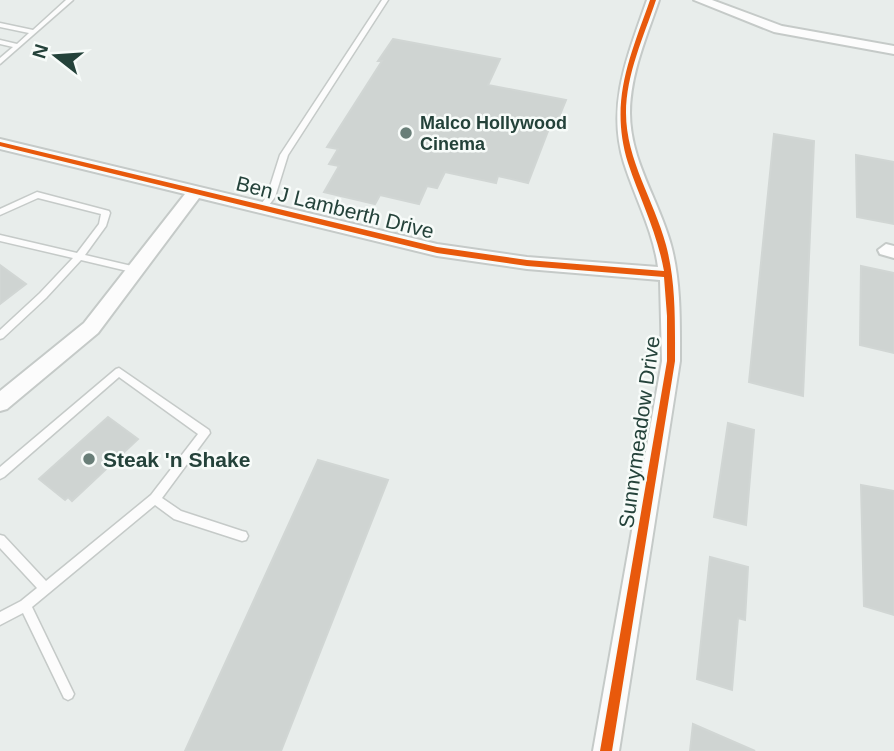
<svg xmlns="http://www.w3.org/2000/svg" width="894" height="751" viewBox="0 0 894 751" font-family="Arial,sans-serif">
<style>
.building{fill:#cfd4d2;stroke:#d1d6d4;stroke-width:2}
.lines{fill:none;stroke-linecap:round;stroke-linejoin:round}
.lane-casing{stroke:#c5cac8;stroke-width:3}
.street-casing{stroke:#c5cac8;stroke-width:4}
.lane{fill:#fcfcfc;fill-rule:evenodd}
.street{fill:#fcfcfc;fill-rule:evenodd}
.cycleway-casing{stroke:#f7fbf9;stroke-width:4}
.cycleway{fill:#e8590c;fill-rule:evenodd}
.poi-dot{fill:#697e78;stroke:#f7fbf9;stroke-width:2.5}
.labels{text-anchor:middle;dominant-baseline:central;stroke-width:5;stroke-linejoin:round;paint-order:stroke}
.far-poi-label{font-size:18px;font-weight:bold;fill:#24423a;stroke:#f7fbf9;text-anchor:start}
.street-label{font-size:21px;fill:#24423a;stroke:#f7fbf9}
.poi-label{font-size:21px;font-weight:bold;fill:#24423a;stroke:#f7fbf9;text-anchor:start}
</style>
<rect width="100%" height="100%" fill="#e8edeb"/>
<!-- building -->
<g class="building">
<polygon points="393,39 500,59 488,85 566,100 555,127 550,126 528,183 498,176 496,183 445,172 437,188 427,186 419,204 380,195 375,204 324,192 339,166 329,164 338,149 327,147 382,61 378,61"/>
<polygon points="774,134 814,141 803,396 749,382"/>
<polygon points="856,155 894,162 894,224 857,217"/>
<polygon points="0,265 26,284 0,304"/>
<polygon points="861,266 894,273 894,353 860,345"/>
<polygon points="108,417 138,439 72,501 68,497 65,500 39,479"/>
<polygon points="728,423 754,430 746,525 714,517"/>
<polygon points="318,460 388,480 281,751 185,751"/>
<polygon points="861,485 894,491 894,615 864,606"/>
<polygon points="710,557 748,567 745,620 738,618 732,690 697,679"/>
<polygon points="693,724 755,751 690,751"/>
</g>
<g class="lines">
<defs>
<g id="lane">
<polygon points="66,0 73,0 0,64 0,58 13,47 0,44 0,40 17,44 29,33 0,27 0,23 33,30"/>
<polygon points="382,0 388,0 288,155 275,197 266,209 260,209 259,207 267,196 280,155"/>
<polygon points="37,192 109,211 110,213 106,226 85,255 136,267 140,270 136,273 81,260 46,298 3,338 0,339 0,330 40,293 73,258 0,241 0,235 77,253 99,224 101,214 38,198 0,215 0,209"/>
<polygon points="119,368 209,430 210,433 162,498 181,511 242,531 246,532 248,536 246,540 242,541 174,519 155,505 32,607 74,694 72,698 68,700 64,698 23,613 0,625 0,612 21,601 37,588 0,548 0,535 4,536 46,581 151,495 198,434 119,377 4,477 0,479 0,467 116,369"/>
</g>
<g id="street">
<path d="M647,0H659C647,36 630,74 630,113C630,161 659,200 671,245C681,282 680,322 680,361L619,751H593L662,361L660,280L527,269L437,256L199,198L98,333L7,409L0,411V391L84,323L185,194L0,149V139L437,244L527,257L658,267C653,230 635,198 624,163C606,105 628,55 647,0Z"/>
<polygon points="694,0 712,0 782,26 894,46 894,54 774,32"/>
<polygon points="886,244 894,246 894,258 880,254 878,250"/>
</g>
</defs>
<!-- lane casing -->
<use href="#lane" class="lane-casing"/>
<!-- street casing -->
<use href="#street" class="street-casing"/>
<!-- lane -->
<use href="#lane" class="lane"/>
<!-- street -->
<use href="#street" class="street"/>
<defs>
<path id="cycleway" d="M650,0H656C644,36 626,74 626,113C626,160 654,200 666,245C676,282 675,322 675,361L612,751H600L667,361V316L664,277L527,266L437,253L0,146V142L437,247L527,260L664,271C657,232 640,199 628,163C609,101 630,57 650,0Z"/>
</defs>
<!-- cycleway casing -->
<use href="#cycleway" class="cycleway-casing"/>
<!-- cycleway -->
<use href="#cycleway" class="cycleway"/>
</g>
<!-- markers -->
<g class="poi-dot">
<circle cx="406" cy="133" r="7"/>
<circle cx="89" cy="459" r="7"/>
</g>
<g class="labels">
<!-- far-poi labels -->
<g class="far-poi-label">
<text x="420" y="123">Malco Hollywood<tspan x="420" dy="21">Cinema</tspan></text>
</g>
<!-- street labels -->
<g class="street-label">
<text transform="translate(335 207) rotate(14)">Ben J Lamberth Drive</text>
<text transform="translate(639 432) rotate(-82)">Sunnymeadow Drive</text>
</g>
<!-- poi labels -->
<g class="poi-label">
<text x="103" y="459">Steak 'n Shake</text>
</g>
</g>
<!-- north arrow -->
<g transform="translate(56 56) rotate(287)" stroke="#f7fbf9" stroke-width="5" paint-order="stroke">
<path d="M0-5L12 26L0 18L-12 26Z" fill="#24423a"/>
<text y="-10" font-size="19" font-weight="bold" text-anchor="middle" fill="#24423a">N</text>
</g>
</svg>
